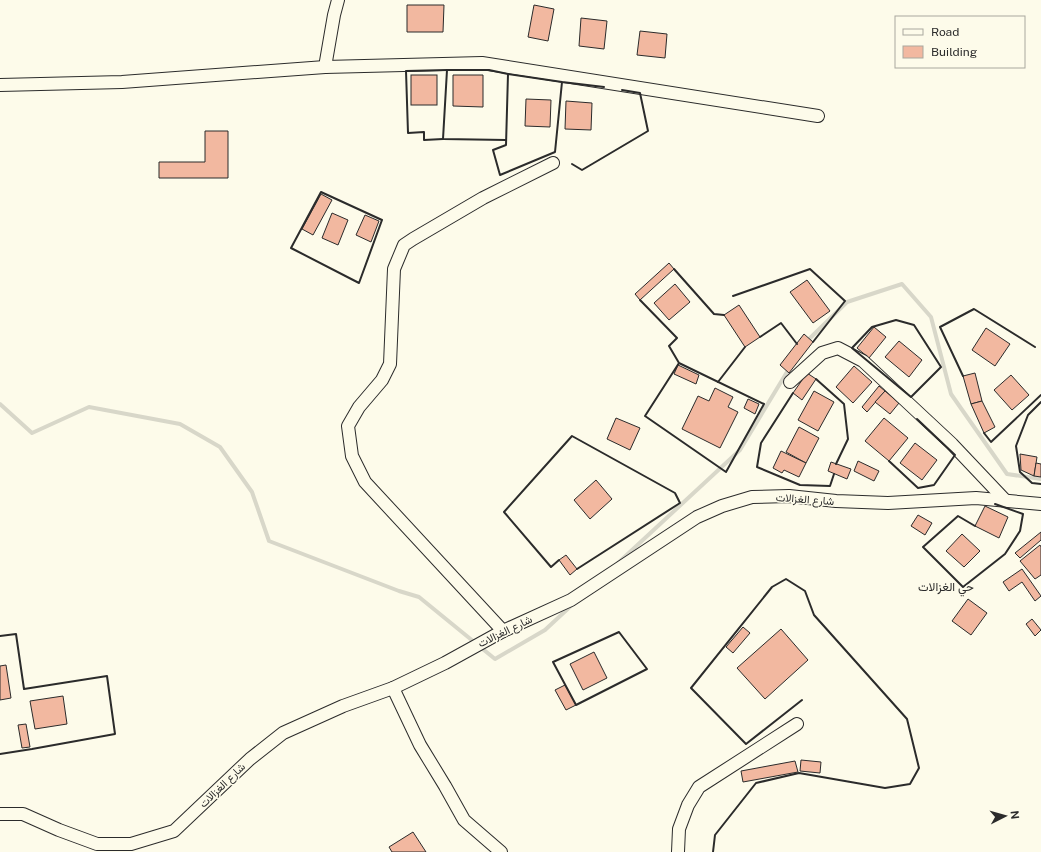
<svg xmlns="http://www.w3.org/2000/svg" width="1041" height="852" viewBox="0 0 1041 852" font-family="'Public Sans',Vazirmatn,sans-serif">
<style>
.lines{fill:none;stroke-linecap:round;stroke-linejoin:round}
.stream{stroke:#d8d7c9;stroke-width:4}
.building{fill:#f2b8a0;stroke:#2b2b2b}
.street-casing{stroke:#2b2b2b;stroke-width:14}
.street{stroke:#fdfbea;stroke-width:12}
.wall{stroke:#2b2b2b;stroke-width:2}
.labels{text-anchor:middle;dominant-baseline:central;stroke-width:3;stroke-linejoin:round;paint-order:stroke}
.street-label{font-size:11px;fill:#2b2b2b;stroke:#fdfbea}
.neighbourhood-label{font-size:12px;fill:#2b2b2b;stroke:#fdfbea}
</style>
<rect width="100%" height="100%" fill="#fdfbea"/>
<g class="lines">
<!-- stream -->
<g class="stream">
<polyline points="805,343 847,302 902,284 931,317 951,394 1007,474 1041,479"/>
<polyline points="0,404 32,433 89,407 180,424 220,447 252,492 269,541 399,591 419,597 495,659 545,630 573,604"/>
<polyline points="618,563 740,450 790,367"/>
</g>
</g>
<!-- building -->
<g class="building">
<polygon points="407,5 444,5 443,32 407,32"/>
<polygon points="534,5 554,9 548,41 528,37"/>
<polygon points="581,18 607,21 604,49 579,46"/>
<polygon points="640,31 667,34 665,58 637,55"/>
<rect x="411" y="75" width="26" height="30"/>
<polygon points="453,75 483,75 483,107 453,106"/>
<polygon points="526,99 551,100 550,127 525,126"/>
<polygon points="566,101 592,103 591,130 565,129"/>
<polygon points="205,131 228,131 228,178 159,178 159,162 205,162"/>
<polygon points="321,194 332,200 313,235 302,229"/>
<polygon points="332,213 348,220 338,245 322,238"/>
<polygon points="365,215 379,221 371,242 356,235"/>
<polygon points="669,263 674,269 640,300 635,294"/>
<polygon points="807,280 830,311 813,323 790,292"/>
<polygon points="675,284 690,302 669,320 654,303"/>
<polygon points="739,305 760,337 745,347 724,315"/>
<polygon points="874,327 886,337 869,358 857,348"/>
<polygon points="986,328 1010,344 995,366 972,350"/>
<polygon points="804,334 813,342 789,373 780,365"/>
<polygon points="899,341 922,360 909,377 885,357"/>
<polygon points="678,365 699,375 696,384 674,374"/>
<polygon points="854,366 872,382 853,403 836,387"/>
<polygon points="807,373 816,379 802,400 793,393"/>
<polygon points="975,373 982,401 971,404 963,376"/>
<polygon points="1011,375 1029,395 1012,410 994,390"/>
<polygon points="879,386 885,391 867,412 862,407"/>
<polygon points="715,388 733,397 728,407 738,412 720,448 682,429 698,396 709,401"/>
<polygon points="814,391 834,402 818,431 798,420"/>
<polygon points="885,391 899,403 890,414 875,402"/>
<polygon points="748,399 759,404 755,414 744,408"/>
<polygon points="982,401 995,427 984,433 971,404"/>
<polygon points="616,418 640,428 630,450 607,439"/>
<polygon points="884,418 908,438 889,461 865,441"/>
<polygon points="799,427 819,438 806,463 786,452"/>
<polygon points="915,443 937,460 922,480 900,463"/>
<polygon points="781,451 806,463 799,477 784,470 782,473 773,468"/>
<polygon points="1020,454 1037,457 1034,476 1021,470"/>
<polygon points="858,461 879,471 874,481 854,471"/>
<polygon points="831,462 851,469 847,479 828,471"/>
<polygon points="1036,463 1041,464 1041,477 1034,476"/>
<polygon points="596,480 612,499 590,519 574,500"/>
<polygon points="985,506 1008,517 999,538 975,526"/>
<polygon points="918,515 932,523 925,535 911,526"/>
<polygon points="1041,532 1041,540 1020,558 1015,553"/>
<polygon points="962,534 980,551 964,567 946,551"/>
<polygon points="1040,545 1041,547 1041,575 1035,579 1020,561"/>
<polygon points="566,555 577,569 570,575 559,560"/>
<polygon points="1022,569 1041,596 1035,601 1022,582 1009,591 1003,582"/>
<polygon points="968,599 987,613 971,635 952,621"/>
<polygon points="1032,619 1041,630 1035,636 1026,624"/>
<polygon points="743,627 750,633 733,653 726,647"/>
<polygon points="781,629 808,660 765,699 737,668"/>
<polygon points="594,652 607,678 583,690 570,664"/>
<polygon points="6,665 11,698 0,700 0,666"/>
<polygon points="565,685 576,705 566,710 555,690"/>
<polygon points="63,696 67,724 35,729 30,701"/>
<polygon points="26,724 30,747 22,748 18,725"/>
<polygon points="801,760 821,762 820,773 800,771"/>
<polygon points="795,761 798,772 743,782 741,771"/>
<polygon points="413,832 426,852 392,852 389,847"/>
</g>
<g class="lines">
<defs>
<g id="street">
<polyline points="325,67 334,15 338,0"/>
<polyline points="0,85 122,82 325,67 482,63 818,116"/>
<polyline points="790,382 822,353 838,348 863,361 952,444 1005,500"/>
<polyline points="503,631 365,482 352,456 348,426 359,407 382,380 390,364 394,269 404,245 413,239 483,198 553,163"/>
<polyline points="393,688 420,745 445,786 464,820 501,852"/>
<polyline points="0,814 23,814 59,830 97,844 131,844 174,831 250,759 283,733 343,706 393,688 445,663 503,631 571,600 697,517 722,506 752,497 789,496 836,501 888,503 976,498 1041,504"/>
<polyline points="678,852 679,829 688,805 699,787 797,724"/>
</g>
</defs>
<!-- street casing -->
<use href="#street" class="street-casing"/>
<!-- street -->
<use href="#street" class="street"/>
<!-- wall -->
<g class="wall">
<polyline points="562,82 508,74 506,145 493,150 500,175 555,152 562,82 604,87"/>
<polyline points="443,139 424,140 424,132 408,133 406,71 447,70"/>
<polyline points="506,140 443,139 447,70 489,70 508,74"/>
<polyline points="572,164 582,170 648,131 640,93 622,90"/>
<polygon points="321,192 382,220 359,283 291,248"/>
<polyline points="674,269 714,314 724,315"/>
<polyline points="733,296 810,269 845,301 813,342"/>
<polyline points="640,300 677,338 669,346 679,363 764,404 726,472 645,416 679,363"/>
<polygon points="896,320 914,325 941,367 911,397 852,348 872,327"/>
<polyline points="760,337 781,323 797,344"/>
<polyline points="963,376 940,327 974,309 1035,347"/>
<polyline points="816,379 844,404 848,439 836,464"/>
<polyline points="718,382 745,347"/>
<polyline points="793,393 761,443 757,467 800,485 830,486 834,474"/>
<polyline points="1041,402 1028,415 1016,446 1020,472 1032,483 1041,484"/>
<polyline points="984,433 991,442 1041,395"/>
<polyline points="889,461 918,488 934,485 955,455 917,419"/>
<polyline points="975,526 958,516 923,547 963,587 1005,554 1020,531 1023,514 995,504"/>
<polyline points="559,560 551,567 504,512 572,436 675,493 680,503 577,569"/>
<polygon points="619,632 647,669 576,705 553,662"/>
<polyline points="0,636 16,634 24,689 107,676 115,734 32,749 0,754"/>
<polyline points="713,852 715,835 756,783 799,773 885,788 910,784 919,768 907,719 814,615 805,591 786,579 772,587 691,688 746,744 802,700"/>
</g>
</g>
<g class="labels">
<!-- street labels -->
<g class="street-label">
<text transform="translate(805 499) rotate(4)">شارع الغزالات</text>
<text transform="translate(505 631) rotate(-26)">شارع الغزالات</text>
<text transform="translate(222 785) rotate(-44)">شارع الغزالات</text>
</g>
<!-- neighbourhood labels -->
<g class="neighbourhood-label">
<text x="946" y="587">حي الغزالات</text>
</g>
</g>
<!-- legend -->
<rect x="895" y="16" width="130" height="52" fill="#fdfbea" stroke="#a9a89e"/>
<rect x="903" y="29" width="20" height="6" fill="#fdfbea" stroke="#a9a89e"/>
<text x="931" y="36" font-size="12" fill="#2b2b2b">Road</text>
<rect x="903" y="46" width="20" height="12" fill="#f2b8a0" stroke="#a9a89e"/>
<text x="931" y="56" font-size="12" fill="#2b2b2b">Building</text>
<!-- north arrow -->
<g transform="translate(1005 816) rotate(84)" stroke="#fdfbea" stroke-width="3" paint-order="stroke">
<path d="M0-3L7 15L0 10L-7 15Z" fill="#2b2b2b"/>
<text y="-6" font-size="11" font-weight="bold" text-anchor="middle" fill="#2b2b2b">N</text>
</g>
</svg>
